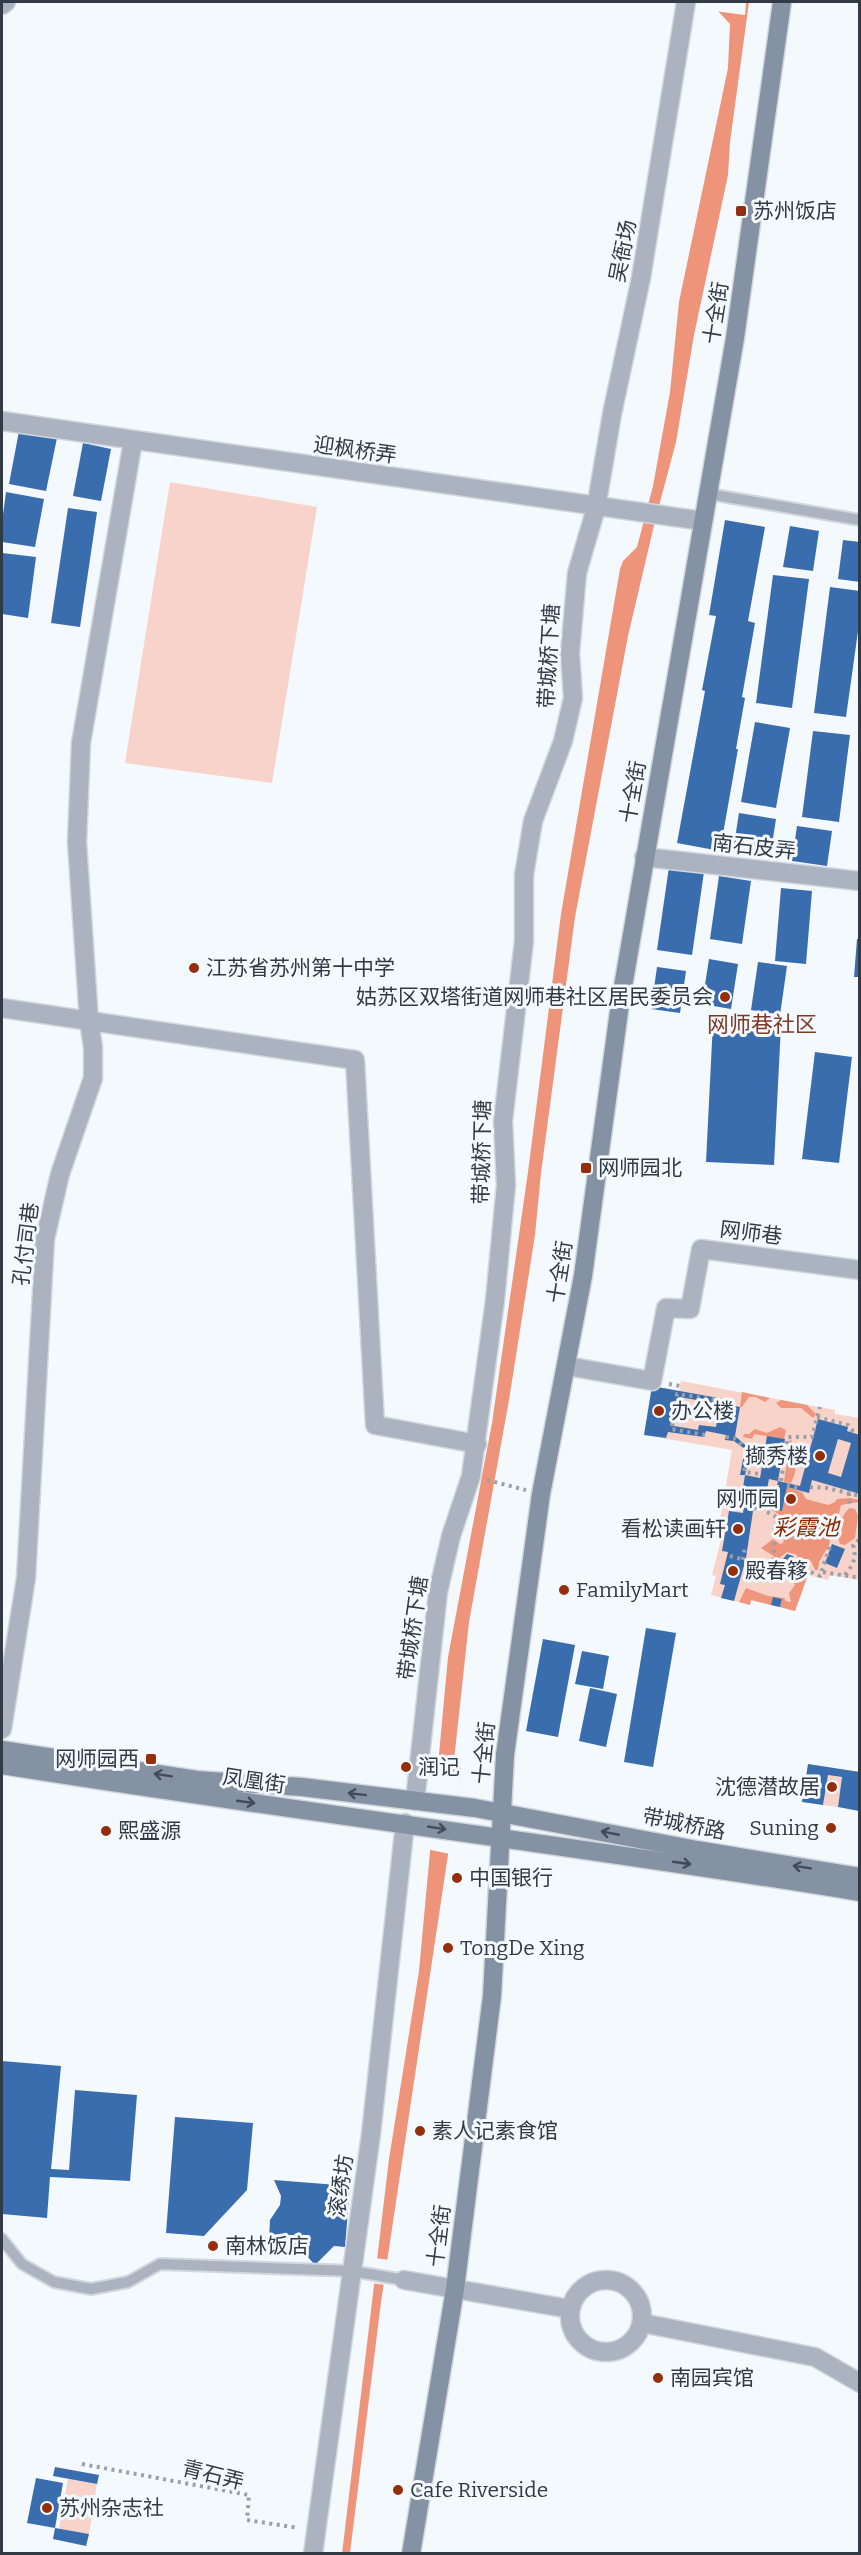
<svg xmlns="http://www.w3.org/2000/svg" width="861" height="2555" viewBox="0 0 861 2555" font-family="Bitter,'Noto Sans SC',serif">
<style>
.green{fill:#f8d3c9}
.forest{fill:#f0967d}
.water{fill:#ed947a}
.pier{fill:#f4f9fe}
.building{fill:#3a6dad;fill-rule:evenodd}
.lines{fill:none;stroke-linecap:round;stroke-linejoin:round}
.lane-casing{stroke:#d1d7dd;stroke-width:14}
.street-casing{stroke:#d1d7dd;stroke-width:21}
.secondary-casing{stroke:#d1d7dd;stroke-width:21}
.path{stroke:#9aa0a8;stroke-width:4;stroke-dasharray:3 4.5;stroke-linecap:butt}
.lane{stroke:#aab3bf;stroke-width:10}
.street{stroke:#aab3bf;stroke-width:18}
.secondary{stroke:#8492a3;stroke-width:18}
.oneway{stroke:#424c58}
.poi-dot{fill:#952e0c;stroke:#f4f9fe;stroke-width:2}
.labels{text-anchor:middle;dominant-baseline:central;stroke-width:6;stroke-linejoin:round;paint-order:stroke}
.poi-label{font-size:21px;fill:#323a45;stroke:#f4f9fe;text-anchor:start}
.street-label{font-size:21px;fill:#323a45;stroke:#f4f9fe}
.neighbourhood-label{font-size:22px;fill:#7d3926;stroke:#f4f9fe}
.water-label{font-size:22px;font-style:italic;fill:#8d2600;stroke:#f4f9fe}
</style>
<rect width="100%" height="100%" fill="#f4f9fe"/>
<!-- green -->
<g class="green">
<polygon points="170,482 317,507 272,783 125,763"/>
<polygon points="681,1381 835,1410 835,1414 859,1418 859,1580 830,1575 828,1580 808,1575 795,1611 751,1600 750,1605 711,1595 716,1576 712,1575 723,1532 718,1531 732,1450 644,1435 652,1386 679,1391"/>
<polygon points="828,1775 842,1777 838,1807 823,1805"/>
<polygon points="68,2479 97,2484 89,2534 59,2529"/>
</g>
<!-- forest -->
<g class="forest">
<polygon points="742,1392 770,1398 765,1402 756,1397 749,1397 742,1407 740,1407"/>
<polygon points="781,1400 807,1405 816,1414 813,1418 801,1408 781,1408 776,1403"/>
<polygon points="780,1427 786,1430 784,1439 754,1434 752,1439 743,1437 744,1434 749,1434 755,1429 767,1433"/>
<polygon points="790,1439 795,1447 801,1443 805,1445 802,1456 796,1457 795,1473 791,1483 784,1482"/>
<polygon points="787,1487 802,1492 797,1495 788,1493 786,1510 777,1532 781,1516 770,1509 782,1511"/>
<path d="M850,1508L855,1509L858,1516L855,1538L845,1545L840,1544C836,1533 840,1515 850,1508Z"/>
<polygon points="796,1571 808,1575 795,1611 780,1607 782,1599 774,1597 771,1605 751,1600 750,1605 739,1602 746,1588 768,1596 784,1598 786,1601 791,1602 789,1593 795,1585 792,1578 797,1575"/>
</g>
<!-- water -->
<g class="water">
<polygon points="717,2 749,2 730,142 728,175 694,335 676,442 655,521 628,636 575,917 541,1173 535,1235 509,1400 469,1622 454,1760 461,1768 381,2302 350,2553 342,2554 389,2159 419,1971 448,1657 492,1423 528,1172 561,914 620,569 623,561 637,547 653,486 670,392 679,302 728,68 730,24 717,10"/>
<polygon points="802,1492 806,1499 828,1505 835,1502 837,1499 850,1498 859,1500 859,1502 841,1505 835,1530 831,1534 829,1545 819,1562 818,1570 815,1570 811,1561 797,1564 797,1555 787,1552 778,1559 761,1548 773,1539 780,1544 783,1543 784,1540 777,1532 786,1510 787,1494 788,1493 797,1495"/>
</g>
<!-- pier -->
<g class="pier">
<polygon points="714,2 746,2 745,15 714,11"/>
<polygon points="434,1770 460,1775 450,1854 426,1849"/>
<polygon points="374,2258 390,2260 386,2285 371,2283"/>
</g>
<!-- building -->
<g class="building">
<polygon points="19,431 57,438 46,491 9,484"/>
<polygon points="83,443 111,449 101,501 73,496"/>
<polygon points="6,492 44,499 35,547 2,542 2,522"/>
<polygon points="68,508 97,512 80,627 51,623"/>
<polygon points="725,520 765,527 748,621 755,623 742,697 745,698 736,749 738,749 720,851 677,843 705,691 702,690 716,616 709,615"/>
<polygon points="790,526 819,531 813,571 783,567"/>
<polygon points="843,540 860,542 860,582 838,579"/>
<polygon points="2,553 36,557 28,618 2,614"/>
<polygon points="773,575 809,579 792,708 756,703"/>
<polygon points="830,587 860,591 860,617 846,717 814,713"/>
<polygon points="755,722 790,728 776,808 741,802"/>
<polygon points="813,731 850,735 839,822 802,817"/>
<polygon points="739,813 776,819 770,857 733,851"/>
<polygon points="797,826 832,831 827,866 792,861"/>
<polygon points="669,867 704,872 692,955 657,950"/>
<polygon points="719,876 751,881 742,944 710,939"/>
<polygon points="781,888 812,891 806,964 775,961"/>
<polygon points="857,939 860,939 860,977 854,977"/>
<polygon points="709,959 738,964 731,1009 702,1004"/>
<polygon points="758,962 787,966 780,1015 751,1010"/>
<polygon points="657,967 686,971 680,1013 651,1009"/>
<polygon points="713,1022 781,1025 774,1165 706,1162"/>
<polygon points="815,1052 852,1057 839,1163 802,1159"/>
<path d="M652,1386L724,1399L723,1404L740,1407L735,1436L751,1450L745,1475L760,1478L767,1436L785,1439L778,1481L769,1479L764,1504L775,1506L779,1485H777L778,1481L800,1486L818,1419L848,1427L847,1431L860,1435V1494L812,1480L809,1493L787,1487L782,1511L760,1507L753,1511L746,1558L772,1565L771,1569L745,1562L734,1601L721,1598L725,1585L720,1584L728,1552L722,1551L729,1511L743,1513L745,1501L741,1500L745,1475H740L745,1449L734,1441L725,1440L726,1435L706,1431L704,1437L668,1432L666,1438L644,1435ZM679,1397L720,1404L716,1427L699,1425L698,1430L674,1426ZM838,1439L851,1443L841,1477L828,1473Z"/>
<polygon points="832,1544 845,1549 837,1568 825,1563"/>
<polygon points="787,1554 793,1556 795,1562 791,1566 785,1564 783,1559"/>
<polygon points="773,1597 782,1599 780,1607 771,1605"/>
<polygon points="646,1628 676,1633 653,1767 624,1762"/>
<polygon points="543,1639 575,1645 558,1737 526,1731"/>
<polygon points="582,1651 609,1656 603,1689 575,1684"/>
<polygon points="590,1688 617,1694 606,1747 579,1741"/>
<polygon points="808,1764 860,1772 859,1811 838,1807 842,1777 828,1775 823,1805 802,1802"/>
<polygon points="2,2061 61,2066 51,2169 69,2170 75,2090 137,2095 130,2181 50,2177 47,2218 2,2214"/>
<polygon points="175,2117 253,2123 247,2190 204,2236 166,2233"/>
<polygon points="274,2180 350,2186 345,2247 334,2246 315,2265 299,2247 289,2257 274,2242 269,2241 270,2220 280,2205 281,2196"/>
<polygon points="55,2467 99,2475 97,2484 53,2476"/>
<polygon points="36,2478 63,2483 55,2528 89,2534 86,2546 53,2539 55,2528 27,2523"/>
</g>
<g class="lines">
<defs>
<g id="lane">
<polyline points="709,494 860,520"/>
<polyline points="2,2239 22,2264 54,2282 91,2289 128,2282 160,2264 352,2271 404,2280"/>
</g>
<g id="street">
<polyline points="2,5 6,2"/>
<polyline points="2,421 703,521"/>
<polyline points="644,857 860,881"/>
<polyline points="2,1008 355,1060 375,1425 477,1444"/>
<polyline points="567,1366 652,1381 666,1308 690,1309 701,1249 860,1270"/>
<polyline points="2,1729 26,1578 45,1239 60,1174 93,1078 93,1047 89,1021 77,842 81,743 133,441"/>
<polyline points="415,1801 438,1592 451,1536 471,1476 495,1300 506,1185 503,1121 524,941 524,875 533,821 563,741 573,698 570,653 577,573 596,508 612,414 641,278 686,2"/>
<circle cx="606" cy="2316" r="36"/>
<polyline points="404,2280 570,2309"/>
<polyline points="642,2323 815,2357 860,2383"/>
<polyline points="313,2554 371,2134 405,1823"/>
</g>
<g id="secondary">
<polyline points="2,1750 197,1780 302,1787 475,1808 697,1850 860,1877"/>
<path d="M2,1765C287,1811 574,1845 860,1892"/>
<polyline points="411,2554 455,2289 492,1996 505,1755 541,1494 583,1276 620,1004 735,338 782,2"/>
</g>
</defs>
<!-- lane casing -->
<use href="#lane" class="lane-casing"/>
<!-- street casing -->
<use href="#street" class="street-casing"/>
<!-- secondary casing -->
<use href="#secondary" class="secondary-casing"/>
<!-- path -->
<g class="path">
<polyline points="669,1384 680,1386"/>
<polyline points="817,1417 848,1425 852,1430 860,1432"/>
<polyline points="705,1435 671,1429 677,1394 724,1401"/>
<polyline points="726,1437 734,1438 748,1450 744,1472 760,1474"/>
<polyline points="487,1480 526,1490"/>
<polyline points="781,1481 788,1437 812,1437 820,1407"/>
<polyline points="787,1485 799,1488"/>
<polyline points="810,1487 827,1488 860,1496"/>
<polyline points="849,1493 850,1508"/>
<polyline points="753,1509 760,1506 775,1508"/>
<polyline points="767,1512 778,1518 774,1531 774,1564 799,1570 804,1569 820,1576 831,1543"/>
<polyline points="730,1556 767,1566 768,1562 774,1564"/>
<polyline points="743,1560 745,1546"/>
<polyline points="823,1572 860,1578"/>
<path d="M845,1575C853,1565 857,1558 853,1545L860,1539"/>
<polyline points="82,2464 249,2495 247,2520 299,2528"/>
</g>
<!-- lane -->
<use href="#lane" class="lane"/>
<!-- street -->
<use href="#street" class="street"/>
<!-- secondary -->
<use href="#secondary" class="secondary"/>
</g>
<!-- one-way arrows -->
<defs><path id="oneway-shaft" d="M-6 0H5M1.5-3L5.5 0L1.5 3" fill="none" stroke-width="1.6" stroke-linecap="round" stroke-linejoin="round" transform="scale(1.5)"/></defs>
<g class="oneway">
<use href="#oneway-shaft" transform="translate(163 1775) rotate(-171)"/>
<use href="#oneway-shaft" transform="translate(357 1794) rotate(-173)"/>
<use href="#oneway-shaft" transform="translate(246 1802) rotate(8)"/>
<use href="#oneway-shaft" transform="translate(437 1828) rotate(9)"/>
<use href="#oneway-shaft" transform="translate(610 1833) rotate(-169)"/>
<use href="#oneway-shaft" transform="translate(682 1863) rotate(8)"/>
<use href="#oneway-shaft" transform="translate(802 1867) rotate(-171)"/>
</g>
<!-- markers -->
<g class="poi-dot">
<rect x="735" y="205" width="12" height="12" rx="3"/>
<circle cx="194" cy="968" r="6"/>
<circle cx="725" cy="997" r="6"/>
<rect x="580" y="1162" width="12" height="12" rx="3"/>
<circle cx="659" cy="1411" r="6"/>
<circle cx="820" cy="1456" r="6"/>
<circle cx="791" cy="1499" r="6"/>
<circle cx="738" cy="1529" r="6"/>
<circle cx="733" cy="1571" r="6"/>
<circle cx="564" cy="1590" r="6"/>
<rect x="145" y="1753" width="12" height="12" rx="3"/>
<circle cx="406" cy="1767" r="6"/>
<circle cx="832" cy="1787" r="6"/>
<circle cx="831" cy="1828" r="6"/>
<circle cx="106" cy="1831" r="6"/>
<circle cx="457" cy="1878" r="6"/>
<circle cx="448" cy="1948" r="6"/>
<circle cx="420" cy="2131" r="6"/>
<circle cx="213" cy="2246" r="6"/>
<circle cx="658" cy="2378" r="6"/>
<circle cx="398" cy="2490" r="6"/>
<circle cx="47" cy="2508" r="6"/>
</g>
<g class="labels">
<!-- poi labels -->
<g class="poi-label">
<text x="753" y="211">苏州饭店</text>
<text x="206" y="968">江苏省苏州第十中学</text>
<text x="713" y="997" text-anchor="end">姑苏区双塔街道网师巷社区居民委员会</text>
<text x="598" y="1168">网师园北</text>
<text x="671" y="1411">办公楼</text>
<text x="808" y="1456" text-anchor="end">撷秀楼</text>
<text x="779" y="1499" text-anchor="end">网师园</text>
<text x="726" y="1529" text-anchor="end">看松读画轩</text>
<text x="745" y="1571">殿春簃</text>
<text x="576" y="1590">FamilyMart</text>
<text x="139" y="1759" text-anchor="end">网师园西</text>
<text x="418" y="1767">润记</text>
<text x="820" y="1787" text-anchor="end">沈德潜故居</text>
<text x="819" y="1828" text-anchor="end">Suning</text>
<text x="118" y="1831">熙盛源</text>
<text x="469" y="1878">中国银行</text>
<text x="460" y="1948">TongDe Xing</text>
<text x="432" y="2131">素人记素食馆</text>
<text x="225" y="2246">南林饭店</text>
<text x="670" y="2378">南园宾馆</text>
<text x="410" y="2490">Cafe Riverside</text>
<text x="59" y="2508">苏州杂志社</text>
</g>
<!-- street labels -->
<g class="street-label">
<text transform="translate(623 251) rotate(-79)">吴衙场</text>
<text transform="translate(716 313) rotate(-81)">十全街</text>
<text transform="translate(355 450) rotate(8)">迎枫桥弄</text>
<text transform="translate(549 656) rotate(-87)">带城桥下塘</text>
<text transform="translate(633 792) rotate(-80)">十全街</text>
<text transform="translate(754 847) rotate(6)">南石皮弄</text>
<text transform="translate(482 1152) rotate(-89)">带城桥下塘</text>
<text transform="translate(751 1233) rotate(7)">网师巷</text>
<text transform="translate(26 1244) rotate(-83)">孔付司巷</text>
<text transform="translate(560 1272) rotate(-81)">十全街</text>
<text transform="translate(413 1628) rotate(-82)">带城桥下塘</text>
<text transform="translate(484 1753) rotate(-84)">十全街</text>
<text transform="translate(254 1781) rotate(8)">凤凰街</text>
<text transform="translate(684 1824) rotate(11)">带城桥路</text>
<text transform="translate(341 2186) rotate(-82)">滚绣坊</text>
<text transform="translate(439 2236) rotate(-83)">十全街</text>
<text transform="translate(213 2475) rotate(14)">青石弄</text>
</g>
<!-- neighbourhood labels -->
<g class="neighbourhood-label">
<text x="762" y="1024">网师巷社区</text>
</g>
<!-- water labels -->
<g class="water-label">
<text x="806" y="1527">彩霞池</text>
</g>
</g>
<!-- border -->
<rect width="861" height="2555" fill="none" stroke="#323a45" stroke-width="6"/>
</svg>
